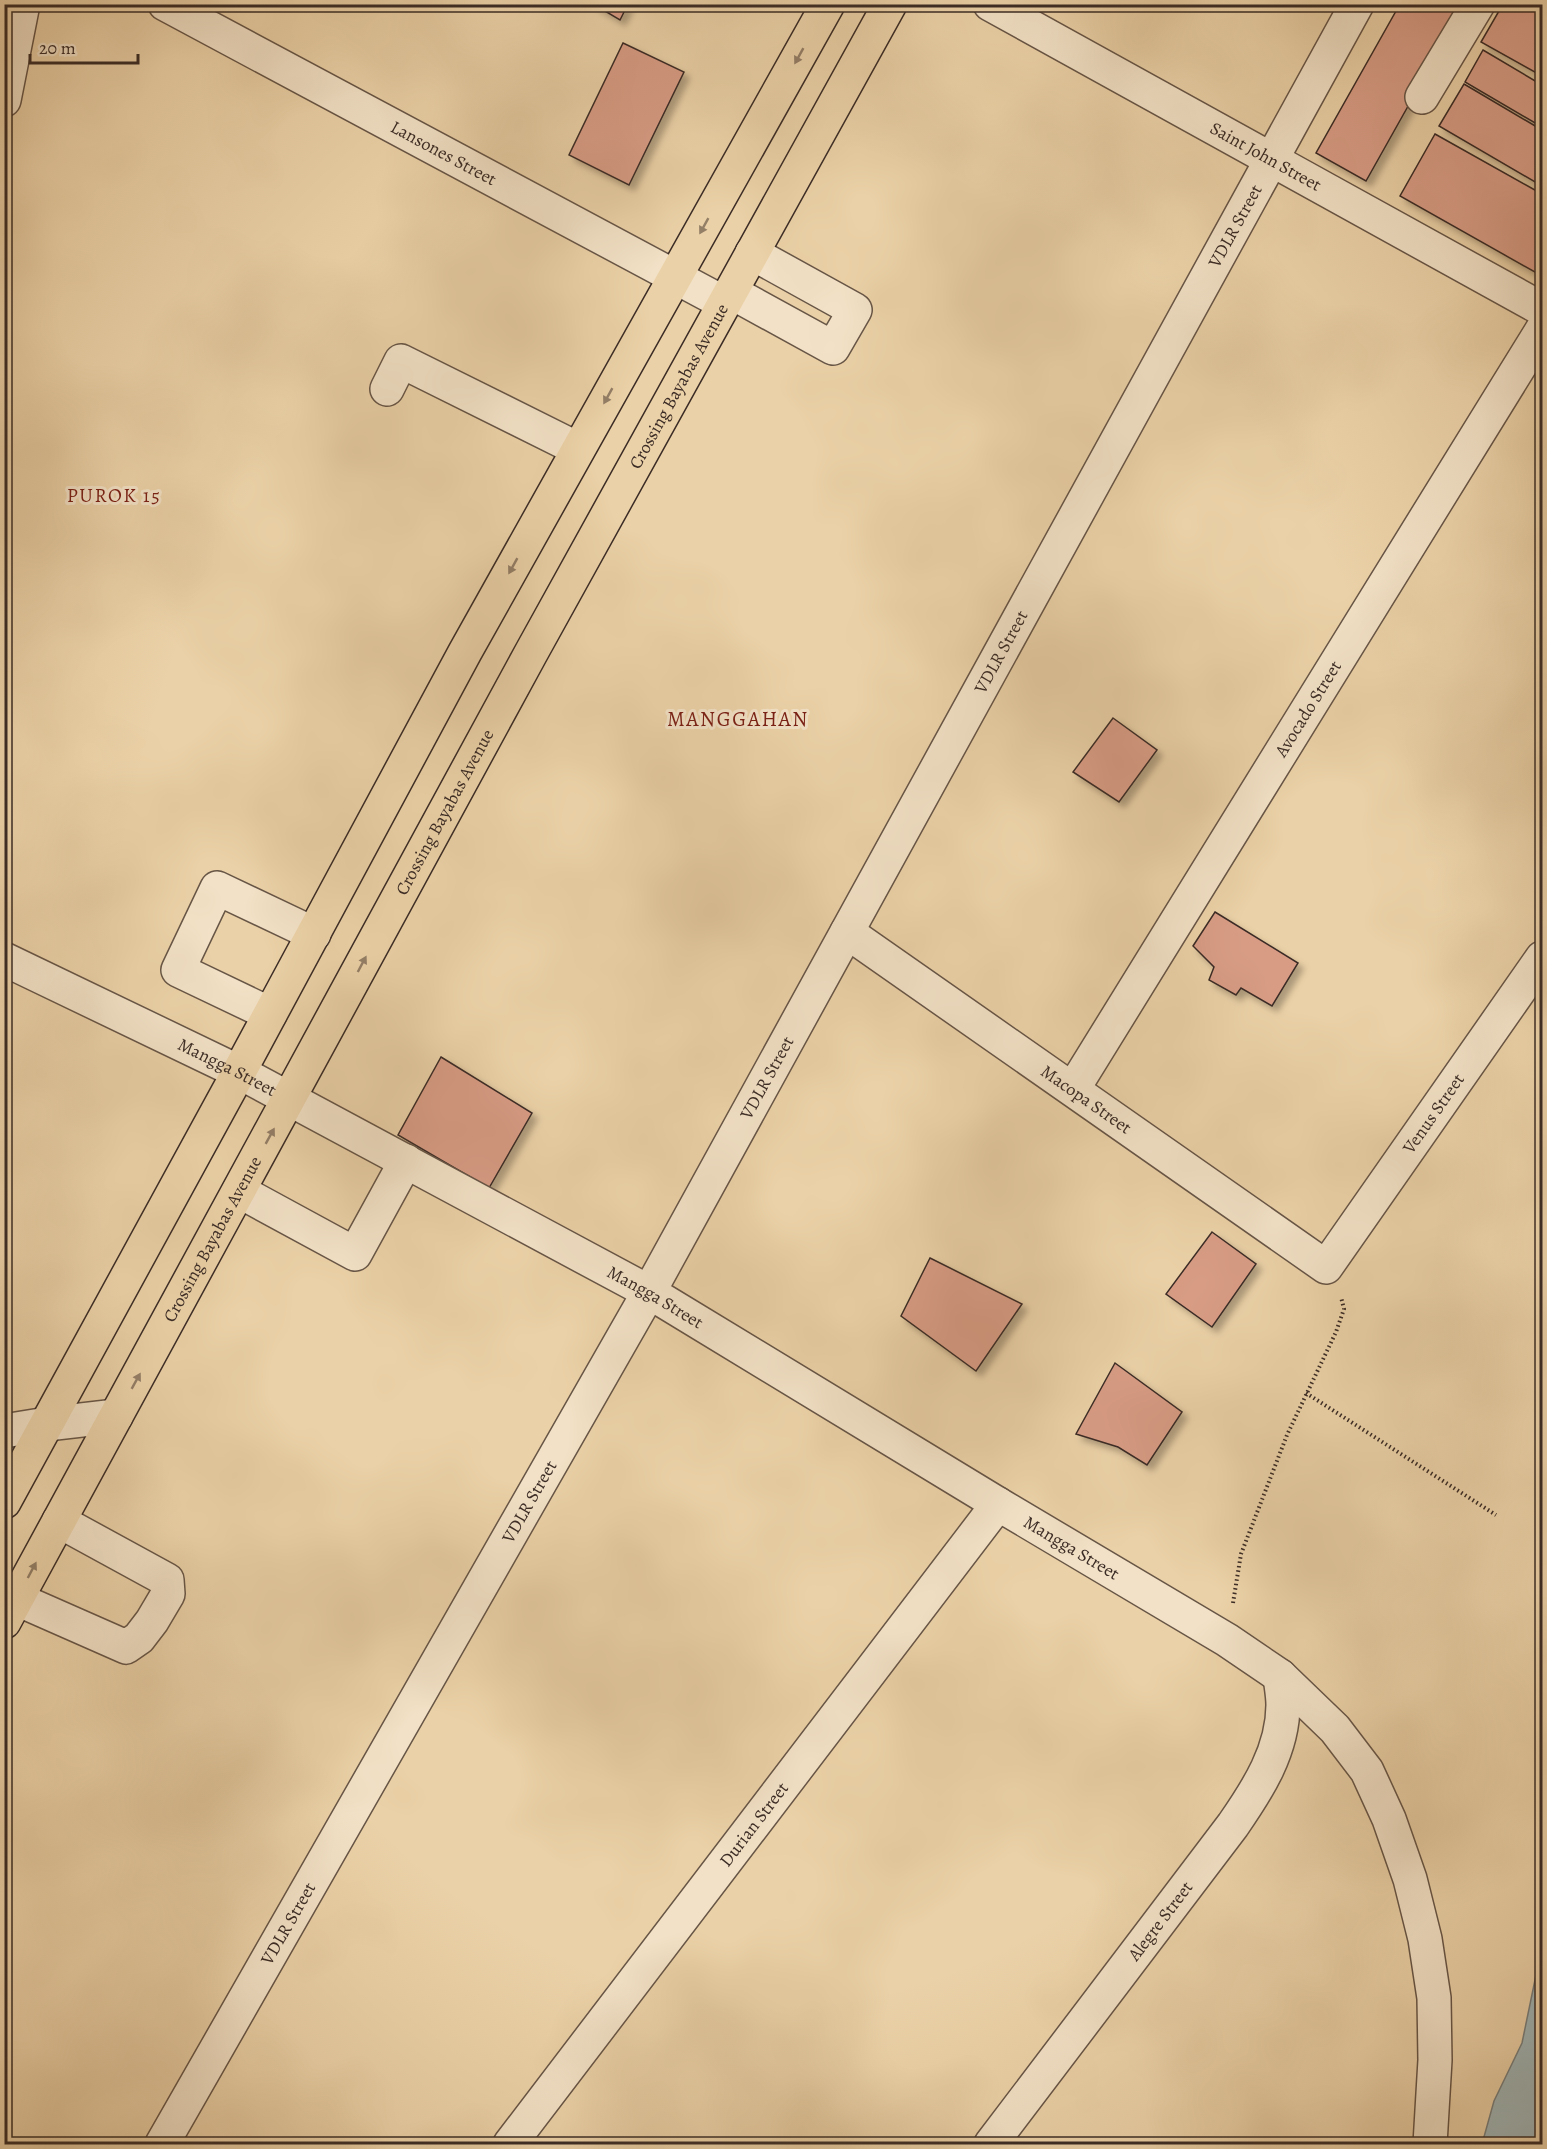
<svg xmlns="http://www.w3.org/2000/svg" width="1547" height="2149" viewBox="0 0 1547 2149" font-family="Alegreya,serif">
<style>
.water{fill:#9fb4b5;stroke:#777e7c;stroke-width:1.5}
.building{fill:#d89c85;stroke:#3b2c26;stroke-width:1.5;filter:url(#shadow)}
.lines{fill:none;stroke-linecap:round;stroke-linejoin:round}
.minor-casing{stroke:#675546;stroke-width:36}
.major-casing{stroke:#3b2c26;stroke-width:36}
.path{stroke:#3b2c26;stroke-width:4;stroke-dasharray:1.5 3;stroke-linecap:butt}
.minor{stroke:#f2e1c6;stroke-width:33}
.major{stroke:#ebd1a7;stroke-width:33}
.oneway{fill:#937e66}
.labels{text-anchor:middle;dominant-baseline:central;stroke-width:6;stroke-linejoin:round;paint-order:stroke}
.street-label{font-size:18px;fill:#3b2c26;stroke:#f2e1c6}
.neighbourhood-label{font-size:20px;letter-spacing:1.5px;fill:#7a1f14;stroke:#f2e1c6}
.quarter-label{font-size:21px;letter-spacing:1.5px;fill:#7a1f14;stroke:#f2e1c6}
</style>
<defs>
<filter id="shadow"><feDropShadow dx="5.5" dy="5.5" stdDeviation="3" flood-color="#0004"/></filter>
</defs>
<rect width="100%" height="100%" fill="#ebd1a7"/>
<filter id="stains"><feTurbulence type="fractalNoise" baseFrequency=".00333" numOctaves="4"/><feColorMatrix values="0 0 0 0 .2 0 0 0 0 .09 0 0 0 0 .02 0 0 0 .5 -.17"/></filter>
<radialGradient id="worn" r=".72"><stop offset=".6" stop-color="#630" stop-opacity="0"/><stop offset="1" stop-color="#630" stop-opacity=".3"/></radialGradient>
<!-- water -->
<polygon class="water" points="1542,1946 1542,2144 1482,2144 1494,2101 1522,2043"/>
<!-- building -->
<g class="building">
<polygon points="593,4 628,4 620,20"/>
<polygon points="1400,4 1453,4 1462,10 1366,181 1316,153"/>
<polygon points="1503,4 1527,4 1542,13 1542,76 1481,42"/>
<polygon points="623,43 684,72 629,185 569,155"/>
<polygon points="1483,50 1542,85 1542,127 1465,82"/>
<polygon points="1464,84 1542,130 1542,186 1439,126"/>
<polygon points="1435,134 1542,194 1542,276 1400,196"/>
<polygon points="1113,718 1157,750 1119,802 1073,772"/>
<polygon points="1215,912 1298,963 1272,1006 1241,988 1236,995 1209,980 1214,967 1193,946"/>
<polygon points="441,1057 532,1113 489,1188 398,1135"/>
<polygon points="1212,1232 1256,1264 1212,1327 1166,1294"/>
<polygon points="930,1258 1022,1304 976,1371 901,1316"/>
<polygon points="1115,1363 1182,1412 1147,1465 1118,1447 1076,1434"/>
</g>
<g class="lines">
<defs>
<g id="minor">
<path id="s1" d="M165,4L724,303"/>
<path id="s2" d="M990,4L1542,309"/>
<polyline points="1422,97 1478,4"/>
<polyline points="4,100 23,4"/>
<polyline points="731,292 833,348 855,310 752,253"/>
<polyline points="387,389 401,361 578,449"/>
<path id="s3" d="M847,932L1326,1267L1542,958"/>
<path id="s4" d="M4,959L239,1072L649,1292L998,1504L1227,1640L1280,1676L1335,1729L1367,1771L1389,1819L1410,1879L1425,1939L1434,1998L1435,2060L1430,2144"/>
<polyline points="270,1014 178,970 217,888 314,934"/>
<path id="s5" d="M1073,1089L1542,330"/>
<polyline points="239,1191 355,1254 406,1161"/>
<polyline points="4,1431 47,1424 116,1416"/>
<polyline points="17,1599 126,1647 139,1638 152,1621 168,1594 167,1580 59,1521"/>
<path id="s6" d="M162,2144L649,1292L1357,4"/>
<path id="s7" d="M510,2144L998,1504"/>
<path id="s8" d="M991,2144L1233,1825C1258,1789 1283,1750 1283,1705C1283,1695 1281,1686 1280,1676"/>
</g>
<g id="major">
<polyline points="4,1502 239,1072 465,652 828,4"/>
<path id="s9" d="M4,1622L531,653L890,4"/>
</g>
</defs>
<!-- minor casing -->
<use href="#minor" class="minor-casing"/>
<!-- major casing -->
<use href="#major" class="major-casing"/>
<!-- path -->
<g class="path">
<polyline points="1306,1393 1496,1515"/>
<polyline points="1233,1603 1241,1554 1287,1435 1336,1332 1344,1309 1341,1297"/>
</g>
<!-- minor -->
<use href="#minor" class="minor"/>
<!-- major -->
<use href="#major" class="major"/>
</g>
<!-- one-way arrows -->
<defs><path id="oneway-solid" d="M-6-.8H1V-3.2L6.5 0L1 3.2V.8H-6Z" transform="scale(1.5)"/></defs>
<g class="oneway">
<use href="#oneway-solid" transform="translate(799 56) rotate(119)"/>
<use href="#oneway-solid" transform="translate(704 226) rotate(119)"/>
<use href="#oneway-solid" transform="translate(608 396) rotate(119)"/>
<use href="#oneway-solid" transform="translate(513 566) rotate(119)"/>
<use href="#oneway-solid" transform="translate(362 964) rotate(-62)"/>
<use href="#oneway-solid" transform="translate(270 1136) rotate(-61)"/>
<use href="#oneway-solid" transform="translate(136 1381) rotate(-61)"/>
<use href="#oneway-solid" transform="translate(32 1570) rotate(-62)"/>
</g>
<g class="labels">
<!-- street labels -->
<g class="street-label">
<text stroke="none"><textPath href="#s1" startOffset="316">Lansones Street</textPath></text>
<text stroke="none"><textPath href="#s2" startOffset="315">Saint John Street</textPath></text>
<text stroke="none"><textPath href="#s6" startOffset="2198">VDLR Street</textPath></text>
<text stroke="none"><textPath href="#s9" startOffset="1408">Crossing Bayabas Avenue</textPath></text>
<text stroke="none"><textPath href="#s6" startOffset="1712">VDLR Street</textPath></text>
<text stroke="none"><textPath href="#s5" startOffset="447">Avocado Street</textPath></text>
<text stroke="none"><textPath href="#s9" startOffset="922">Crossing Bayabas Avenue</textPath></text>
<text stroke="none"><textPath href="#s4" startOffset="248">Mangga Street</textPath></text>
<text stroke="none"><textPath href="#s6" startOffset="1226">VDLR Street</textPath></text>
<text stroke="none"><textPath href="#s3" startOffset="292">Macopa Street</textPath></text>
<text stroke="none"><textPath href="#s3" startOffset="772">Venus Street</textPath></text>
<text stroke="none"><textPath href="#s9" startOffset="436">Crossing Bayabas Avenue</textPath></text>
<text stroke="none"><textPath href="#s4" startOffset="734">Mangga Street</textPath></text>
<text stroke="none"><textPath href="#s6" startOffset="740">VDLR Street</textPath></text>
<text stroke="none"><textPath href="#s4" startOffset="1220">Mangga Street</textPath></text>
<text stroke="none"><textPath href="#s7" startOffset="402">Durian Street</textPath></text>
<text stroke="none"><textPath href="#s8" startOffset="280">Alegre Street</textPath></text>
<text stroke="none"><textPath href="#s6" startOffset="254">VDLR Street</textPath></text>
</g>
<!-- neighbourhood labels -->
<g class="neighbourhood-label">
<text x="114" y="495">PUROK 15</text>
</g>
<!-- quarter labels -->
<g class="quarter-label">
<text x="738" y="719">MANGGAHAN</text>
</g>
</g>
<!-- margin -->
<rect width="1547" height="2149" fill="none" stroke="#ebd1a7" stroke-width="24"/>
<rect x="6" y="6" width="1535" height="2137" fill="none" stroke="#3b2c26" stroke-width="3"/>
<rect x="12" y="12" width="1523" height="2125" fill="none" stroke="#3b2c26" stroke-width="1.5"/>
<!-- scale -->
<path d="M30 54v9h108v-9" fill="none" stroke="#3b2c26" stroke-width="3"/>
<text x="39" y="54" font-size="18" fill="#3b2c26" stroke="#f2e1c6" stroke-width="4.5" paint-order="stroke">20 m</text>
<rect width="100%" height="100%" filter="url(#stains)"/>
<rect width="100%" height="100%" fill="url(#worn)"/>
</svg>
